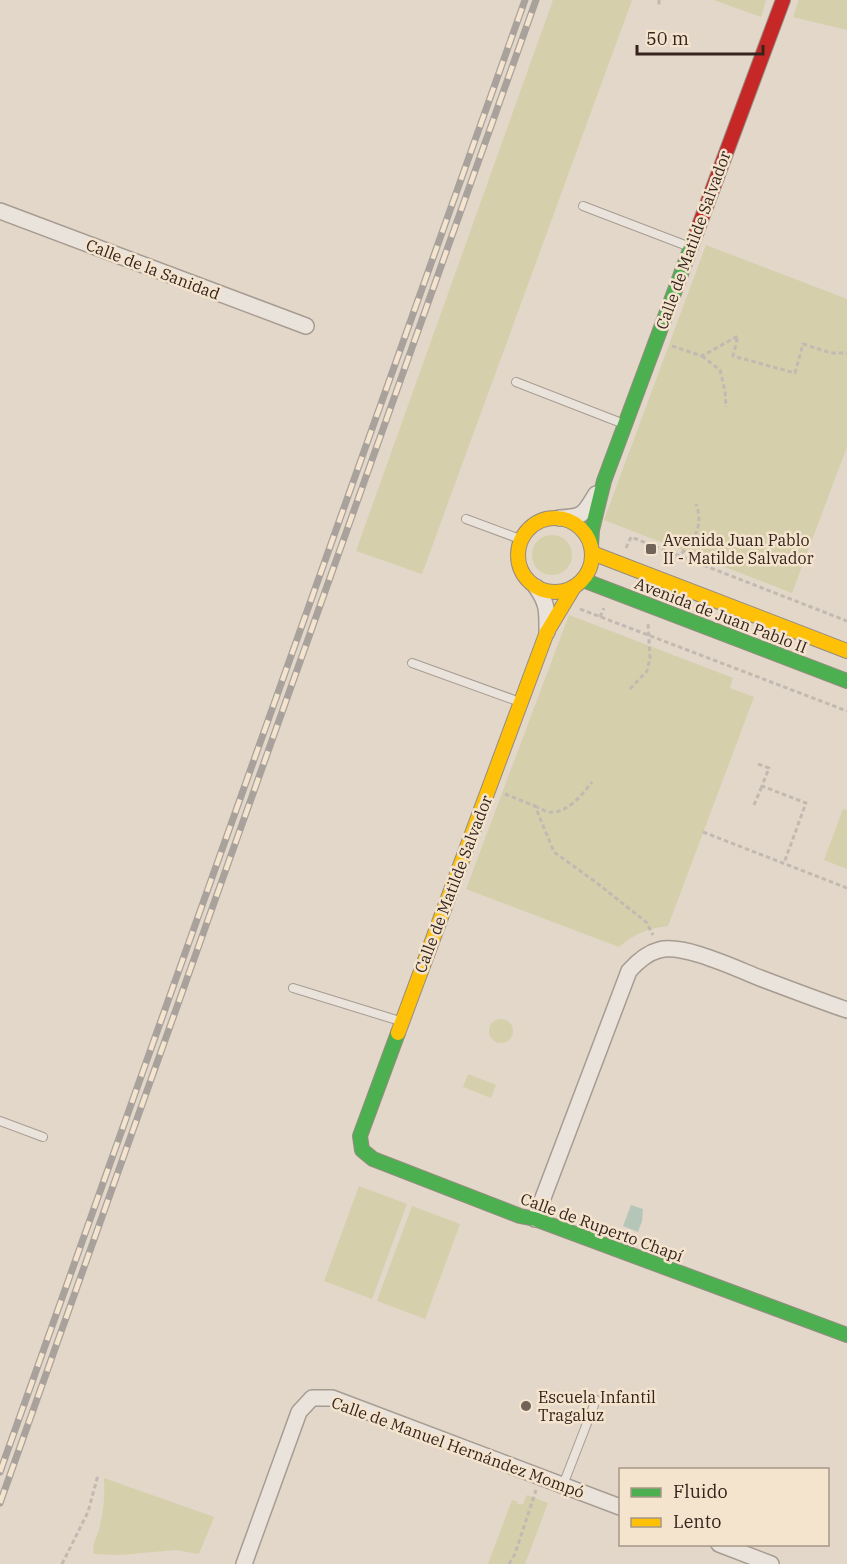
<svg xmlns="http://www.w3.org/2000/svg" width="847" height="1564" viewBox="0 0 847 1564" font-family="'IBM Plex Serif',serif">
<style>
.green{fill:#d5cfab}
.water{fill:#b5c6b9}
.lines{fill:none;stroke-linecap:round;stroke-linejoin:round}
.lane-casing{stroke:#a79c92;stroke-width:10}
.street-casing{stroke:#a79c92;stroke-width:18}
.fast-casing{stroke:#968c82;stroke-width:16}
.slow-casing{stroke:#968c82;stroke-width:16}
.jam-casing{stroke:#968c82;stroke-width:16}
.path{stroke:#c2bab2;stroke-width:3;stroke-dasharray:4.5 3;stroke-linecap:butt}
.lane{stroke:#eae3db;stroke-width:8}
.street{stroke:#eae3db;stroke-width:15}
.fast{stroke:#4caf50;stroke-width:14}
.slow{stroke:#ffc107;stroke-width:14}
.jam{stroke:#c62828;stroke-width:14}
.rail-casing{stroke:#a9a29c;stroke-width:7}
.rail{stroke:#f4e4ce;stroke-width:4.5;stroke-dasharray:14;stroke-linecap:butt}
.poi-dot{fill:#716358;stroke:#f4e4ce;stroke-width:2}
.labels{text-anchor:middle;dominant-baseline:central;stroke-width:5;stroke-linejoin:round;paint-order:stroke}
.street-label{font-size:16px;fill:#34241c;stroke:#f4e4ce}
.poi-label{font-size:16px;fill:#34241c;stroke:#f4e4ce;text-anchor:start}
</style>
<rect width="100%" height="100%" fill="#e2d7c8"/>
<!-- green -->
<g class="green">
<polygon points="553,0 632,0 422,574 356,551"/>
<polygon points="714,0 766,0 761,17"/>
<polygon points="799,0 847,0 847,30 793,17"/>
<polygon points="706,245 847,299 847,447 792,593 604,520"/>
<circle cx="552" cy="555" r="20"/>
<path d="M569,615L733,678L730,688L754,697L668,926C646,929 636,933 619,947L466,889Z"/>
<polygon points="843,809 847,810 847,869 824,860"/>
<circle cx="501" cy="1031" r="12"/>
<polygon points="468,1074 496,1085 491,1098 463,1087"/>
<polygon points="359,1186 407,1204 372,1299 324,1281"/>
<polygon points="412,1206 460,1224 425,1319 377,1301"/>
<path d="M104,1478L214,1517L199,1554L175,1550L120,1555L94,1554C91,1545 98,1536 100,1526C104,1511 105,1493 104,1478Z"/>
<polygon points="527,1495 548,1503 525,1564 488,1564 512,1500 518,1502 517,1504 523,1504"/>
</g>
<!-- water -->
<polygon class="water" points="631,1205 643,1209 642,1221 638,1232 623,1226"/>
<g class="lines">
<defs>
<g id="lane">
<polyline points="583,206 690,247"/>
<polyline points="516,382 624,424"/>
<polyline points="466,519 520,539"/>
<polyline points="412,663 520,702"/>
<polyline points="293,988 400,1021"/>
<polyline points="0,1121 43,1137"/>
<polyline points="563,1485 596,1400"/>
</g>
<g id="street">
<polyline points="0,211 306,326"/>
<path d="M559,518C584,517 583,515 596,494"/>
<path d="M536,587C548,604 547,611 547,632"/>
<path d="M535,1219L629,971C637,962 647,953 659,950C683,943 737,969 760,978C789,989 818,1000 847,1010"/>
<polyline points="719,1544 771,1564"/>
<polyline points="244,1564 299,1412 312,1398 332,1398 620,1507"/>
</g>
<g id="fast">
<polyline points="591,546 592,530 604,481 697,231"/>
<polyline points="583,580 847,681"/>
<polyline points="398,1033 360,1136 362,1150 373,1159 520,1216 535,1219 847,1335"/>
</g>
<g id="slow">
<circle cx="555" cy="555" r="37"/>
<polyline points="592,553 847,651"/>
<polyline points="398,1033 547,632 574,587"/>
</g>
<polyline id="jam" points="697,231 783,0"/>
</defs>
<!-- lane casing -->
<use href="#lane" class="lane-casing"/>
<!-- street casing -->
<use href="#street" class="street-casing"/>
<!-- fast casing -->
<use href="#fast" class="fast-casing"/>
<!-- slow casing -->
<use href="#slow" class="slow-casing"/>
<!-- jam casing -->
<use href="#jam" class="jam-casing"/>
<!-- path -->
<g class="path">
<polyline points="659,0 659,7"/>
<polyline points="672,346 702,356 738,336 733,356 795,373 803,344 831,353 847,353"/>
<polyline points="702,356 720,370 725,391 726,407"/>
<polyline points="626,548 631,537 847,621"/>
<path d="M671,564C688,547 706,531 696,504"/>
<polyline points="580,609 847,711"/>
<polyline points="600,617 604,608"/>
<polyline points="630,689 647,671 650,658 648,623"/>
<polyline points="758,764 769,768 762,786 806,803 784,863"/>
<polyline points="505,794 535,806 554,852 597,883 646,922 653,935"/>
<polyline points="754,805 762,786"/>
<path d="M535,806C539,808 544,811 549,812C567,814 582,795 592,782"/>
<polyline points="703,832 847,888"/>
<polyline points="62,1564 88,1512 98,1475"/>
<polyline points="509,1564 515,1554 536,1490"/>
</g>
<!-- lane -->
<use href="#lane" class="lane"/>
<!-- street -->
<use href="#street" class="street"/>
<!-- fast -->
<use href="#fast" class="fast"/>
<!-- slow -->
<use href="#slow" class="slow"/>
<!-- jam -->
<use href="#jam" class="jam"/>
<defs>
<g id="rail">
<polyline points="0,1472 525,0"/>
<polyline points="0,1503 536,0"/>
</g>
</defs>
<!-- rail casing -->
<use href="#rail" class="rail-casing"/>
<!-- rail -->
<use href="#rail" class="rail"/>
</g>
<!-- markers -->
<g class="poi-dot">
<rect x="645" y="543" width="12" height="12" rx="3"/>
<circle cx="526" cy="1406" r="6"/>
</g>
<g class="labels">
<!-- street labels -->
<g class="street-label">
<text transform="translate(693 240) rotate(-70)">Calle de Matilde Salvador</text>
<text transform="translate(153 269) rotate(21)">Calle de la Sanidad</text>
<text transform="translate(721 615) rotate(21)">Avenida de Juan Pablo II</text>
<text transform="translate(453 884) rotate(-69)">Calle de Matilde Salvador</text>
<text transform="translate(602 1227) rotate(20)">Calle de Ruperto Chapí</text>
<text transform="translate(458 1447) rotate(20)">Calle de Manuel Hernández Mompó</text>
</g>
<!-- poi labels -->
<g class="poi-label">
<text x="663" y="540">Avenida Juan Pablo<tspan x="663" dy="18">II - Matilde Salvador</tspan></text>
<text x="538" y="1397">Escuela Infantil<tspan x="538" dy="18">Tragaluz</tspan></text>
</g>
</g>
<!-- legend -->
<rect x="619" y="1468" width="210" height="78" fill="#f4e4ce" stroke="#a79787" stroke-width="1.5"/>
<rect x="631" y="1488" width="30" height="9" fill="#4caf50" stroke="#a79787" stroke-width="1.5"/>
<text x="673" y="1498" font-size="18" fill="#34241c">Fluido</text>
<rect x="631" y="1518" width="30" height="9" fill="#ffc107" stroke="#a79787" stroke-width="1.5"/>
<text x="673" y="1528" font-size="18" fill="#34241c">Lento</text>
<!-- scale -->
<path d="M637 45v9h126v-9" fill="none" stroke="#34241c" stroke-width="3"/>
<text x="646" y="45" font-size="18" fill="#34241c" stroke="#f4e4ce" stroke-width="4.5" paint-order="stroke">50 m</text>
</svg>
